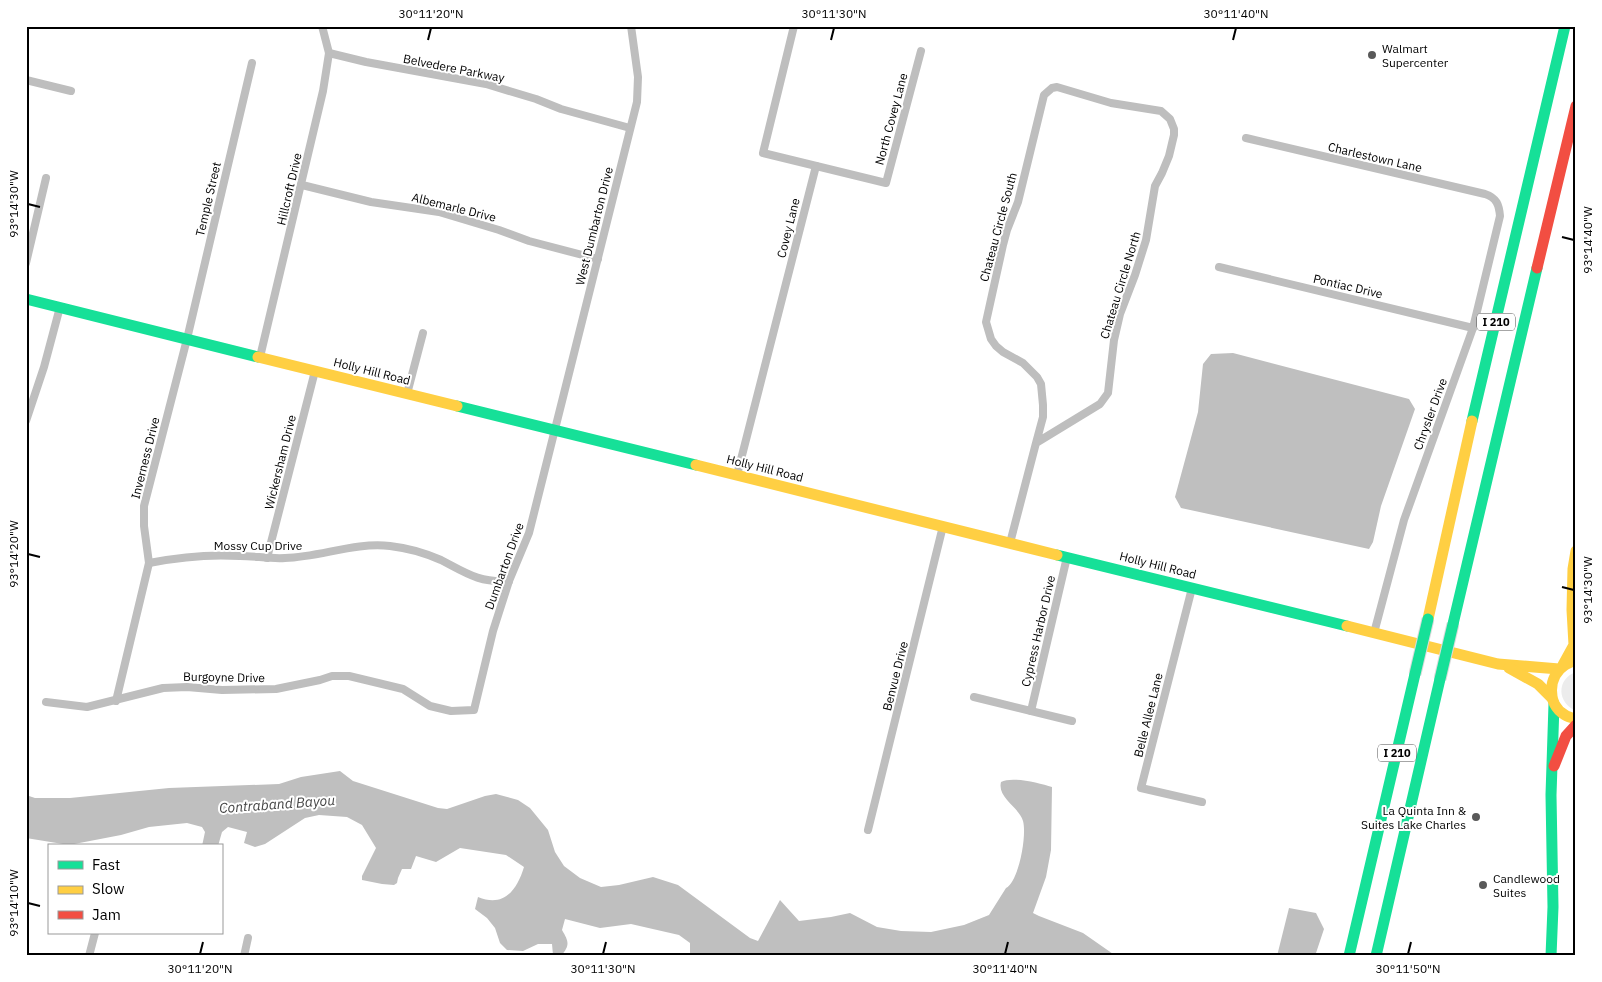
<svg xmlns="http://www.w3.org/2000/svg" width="1602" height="982" viewBox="0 0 1602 982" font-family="'IBM Plex Sans',sans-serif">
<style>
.green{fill:#ececec}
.water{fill:#bfbfbf}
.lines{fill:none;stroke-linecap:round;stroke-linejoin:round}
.street{stroke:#bebebe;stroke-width:8}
.fast{stroke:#16e098;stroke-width:11}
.slow{stroke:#ffcf43;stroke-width:11}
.jam{stroke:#f24e42;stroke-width:11}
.fast-bridge-casing{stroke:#dbdbdb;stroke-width:13;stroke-linecap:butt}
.fast-bridge{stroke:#16e098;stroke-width:11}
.ticks{fill:none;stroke:#000;stroke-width:2}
.poi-dot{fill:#595959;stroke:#fff;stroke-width:2}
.labels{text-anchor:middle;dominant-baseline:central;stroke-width:4;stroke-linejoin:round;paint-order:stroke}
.shield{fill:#fff;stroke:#4c4c4c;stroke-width:1}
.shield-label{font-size:11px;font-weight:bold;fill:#000}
.poi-label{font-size:12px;fill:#000;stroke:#fff;text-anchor:start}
.street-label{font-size:12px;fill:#000;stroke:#fff}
.water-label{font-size:14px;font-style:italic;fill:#444;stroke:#fff}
.neatline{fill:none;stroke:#000;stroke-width:2}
.ticks-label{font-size:12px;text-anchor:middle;fill:#000}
</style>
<rect width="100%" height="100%" fill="#fff"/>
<!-- green -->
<path class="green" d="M1576,672V711C1557,703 1556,679 1576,672Z"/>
<!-- water -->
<g class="water">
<polygon points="1233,353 1409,399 1415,409 1381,506 1373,542 1369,549 1181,508 1175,497 1198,412 1203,364 1211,354"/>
<path d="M340,771L353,781L438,808L447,809L485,796L496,794L518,800L530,808L548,830L555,852L564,866L580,878L601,887L619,885L653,877L678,885L750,938L758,941L780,900L799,921L831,917L850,913L877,927L901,931L931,932L964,925L989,915L1006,888C1019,881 1027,835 1023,821C1019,807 997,798 1001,782C1012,776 1039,783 1052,787L1051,850L1046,877L1033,913L1039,916L1083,933L1116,956H852L829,954L823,956H690V943L679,935L631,924L600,928L565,919L562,930C569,942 570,945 561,956L553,955L552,944H538L523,951L507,950L500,943L495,928L487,918L475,909L478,897C504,908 517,890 524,867L506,855L460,848L436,862L416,856L411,869H402L398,878L397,883L394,885L382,884L362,880V876L376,848L362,825L347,817L319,815L305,818L265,844L255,847L244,843L247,832L228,827L222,832L218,846H202L205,832L202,827L187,823L149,827L121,835L69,845L26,838V795L35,798H70L169,788L279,784L301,777Z"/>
<polygon points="1289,908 1316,913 1324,929 1315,956 1277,956"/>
</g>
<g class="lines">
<!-- street -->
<g class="street">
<polyline points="794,26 763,153 886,183 921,51"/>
<polyline points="329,53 366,62 486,84 536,99 561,109 630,128"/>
<polyline points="26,80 71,91"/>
<path d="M1246,138L1485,194C1497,198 1499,205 1500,216L1473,328L1404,520L1374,633"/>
<polyline points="302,185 371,202 439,212 499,230 529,241 598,259"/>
<polyline points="26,263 46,178"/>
<polyline points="1219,267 1473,328"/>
<polyline points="260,357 323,91 329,53 322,26"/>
<polyline points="407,394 423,333"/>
<polyline points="26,421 44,367 60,307"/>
<polyline points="737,475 816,166"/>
<polyline points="1010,543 1036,443 1100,404 1108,393 1114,340 1120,314 1135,275 1146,240 1155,186 1162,173 1169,156 1174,135 1174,129 1170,119 1161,111 1111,103 1057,87 1052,88 1044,95 1018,202 1007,230 1003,245 986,322 991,339 996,346 1003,352 1023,363 1037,377 1041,384 1043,405 1043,417 1036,443"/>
<polyline points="267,558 315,371"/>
<path d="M149,563C179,557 210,554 240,556C255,556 270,559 285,558C321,557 354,542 390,546C408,548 425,553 441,560C466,573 479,583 509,581"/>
<polyline points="1192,588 1141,788 1202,802"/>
<polyline points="974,697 1072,721"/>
<polyline points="116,701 149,563 144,526 144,506 187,339 252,63"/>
<polyline points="46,702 87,707 163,688 187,687 222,690 276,689 320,680 332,676 349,676 403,689 430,706 451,711 474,710 493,631 509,581 529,533 637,102 638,77 631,26"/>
<polyline points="1031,711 1067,557"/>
<polyline points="868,830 943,526"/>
<polyline points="89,956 95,933"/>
<polyline points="244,956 248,938"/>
</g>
<!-- fast -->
<g class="fast">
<polyline points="26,299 258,357"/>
<polyline points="457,406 696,465"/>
<polyline points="1472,421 1565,26"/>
<polyline points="1057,555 1347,626"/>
<polyline points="1453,624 1537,268"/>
<polyline points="1349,956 1415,674"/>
<polyline points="1376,956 1440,679"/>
<polyline points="1551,956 1553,907 1551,795 1554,704"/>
</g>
<!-- slow -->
<g class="slow">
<polyline points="258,357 457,406"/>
<polyline points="696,465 1057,555"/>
<polyline points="1428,619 1472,421"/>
<polyline points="1347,626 1498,664 1559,669"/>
<path d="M1576,660C1573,661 1568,663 1565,665C1548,676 1546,704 1565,715C1568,717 1572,718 1576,719"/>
<polyline points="1563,665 1574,645 1572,610 1573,569 1576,551"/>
<polyline points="1509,668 1538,684 1552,698"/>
</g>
<!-- jam -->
<g class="jam">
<polyline points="1537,268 1576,106"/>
<polyline points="1554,766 1566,736 1576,725"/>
</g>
<defs>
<g id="fast-bridge">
<polyline points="1415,674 1428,619"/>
<polyline points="1440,679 1453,624"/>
</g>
</defs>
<!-- fast-bridge casing -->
<use href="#fast-bridge" class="fast-bridge-casing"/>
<!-- fast-bridge -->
<use href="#fast-bridge" class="fast-bridge"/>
</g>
<!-- ticks -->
<path class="ticks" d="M428,40L431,28M831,40L834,28M1233,40L1236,28M28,204L40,207M1562,237L1574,240M28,554L40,557M1562,587L1574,590M28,903L40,906M200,954L203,942M603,954L606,942M1005,954L1008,942M1408,954L1411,942"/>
<!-- markers -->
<g class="poi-dot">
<circle cx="1372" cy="55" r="5"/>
<circle cx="1476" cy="817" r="5"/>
<circle cx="1483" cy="885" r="5"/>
</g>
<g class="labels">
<!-- shield labels -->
<g class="shield">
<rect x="1477" y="313.5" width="38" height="17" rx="4"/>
<rect x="1378" y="744.5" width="38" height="17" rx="4"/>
</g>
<g class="shield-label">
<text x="1496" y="322">I 210</text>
<text x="1397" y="753">I 210</text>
</g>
<!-- poi labels -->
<g class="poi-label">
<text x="1382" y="48">Walmart<tspan x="1382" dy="14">Supercenter</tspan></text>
<text x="1466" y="810" text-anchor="end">La Quinta Inn &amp;<tspan x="1466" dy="14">Suites Lake Charles</tspan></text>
<text x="1493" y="878">Candlewood<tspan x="1493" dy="14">Suites</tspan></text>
</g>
<!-- street labels -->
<g class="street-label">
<text transform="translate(454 68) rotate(11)">Belvedere Parkway</text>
<text transform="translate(891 119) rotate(-75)">North Covey Lane</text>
<text transform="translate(1375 157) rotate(13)">Charlestown Lane</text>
<text transform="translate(289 189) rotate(-77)">Hillcroft Drive</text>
<text transform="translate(208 199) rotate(-77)">Temple Street</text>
<text transform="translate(454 207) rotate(14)">Albemarle Drive</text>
<text transform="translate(594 226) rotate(-76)">West Dumbarton Drive</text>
<text transform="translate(998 227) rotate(-75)">Chateau Circle South</text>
<text transform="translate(788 228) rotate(-76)">Covey Lane</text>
<text transform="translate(1120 285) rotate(-73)">Chateau Circle North</text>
<text transform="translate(1348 286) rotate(13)">Pontiac Drive</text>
<text transform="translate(372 371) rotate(14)">Holly Hill Road</text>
<text transform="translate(1430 414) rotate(-70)">Chrysler Drive</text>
<text transform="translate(145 458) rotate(-76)">Inverness Drive</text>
<text transform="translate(280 462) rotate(-76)">Wickersham Drive</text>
<text transform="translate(765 468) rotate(14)">Holly Hill Road</text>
<text x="258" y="545">Mossy Cup Drive</text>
<text transform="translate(1158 565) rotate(14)">Holly Hill Road</text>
<text transform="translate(504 566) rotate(-70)">Dumbarton Drive</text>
<text transform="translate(1038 631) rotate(-77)">Cypress Harbor Drive</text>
<text transform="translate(895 676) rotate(-76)">Benvue Drive</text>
<text transform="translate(224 677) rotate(1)">Burgoyne Drive</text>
<text transform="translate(1148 715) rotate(-76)">Belle Allee Lane</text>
</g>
<!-- water labels -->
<g class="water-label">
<text transform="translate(277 804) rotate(-4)">Contraband Bayou</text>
</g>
</g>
<!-- border -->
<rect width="1602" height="982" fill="none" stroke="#ffffff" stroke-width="55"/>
<!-- legend -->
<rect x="48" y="844" width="175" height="90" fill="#ffffff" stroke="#999999"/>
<rect x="58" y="861" width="25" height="8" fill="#16e098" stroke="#999999"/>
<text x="92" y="870" font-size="15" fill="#000000">Fast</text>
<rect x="58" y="886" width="25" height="8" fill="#ffcf43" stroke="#999999"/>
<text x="92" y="894" font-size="15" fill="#000000">Slow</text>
<rect x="58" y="911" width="25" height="8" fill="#f24e42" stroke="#999999"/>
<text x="92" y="920" font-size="15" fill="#000000">Jam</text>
<rect x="28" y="28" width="1546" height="926" class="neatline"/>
<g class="ticks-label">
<text x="431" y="18">30°11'20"N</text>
<text x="834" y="18">30°11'30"N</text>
<text x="1236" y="18">30°11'40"N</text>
<text transform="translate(14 204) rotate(-90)" y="4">93°14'30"W</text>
<text transform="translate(1588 240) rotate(-90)" y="4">93°14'40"W</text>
<text transform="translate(14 554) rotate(-90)" y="4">93°14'20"W</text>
<text transform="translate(1588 590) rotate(-90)" y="4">93°14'30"W</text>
<text transform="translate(14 903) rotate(-90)" y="4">93°14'10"W</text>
<text x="200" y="973">30°11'20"N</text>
<text x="603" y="973">30°11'30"N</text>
<text x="1005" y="973">30°11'40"N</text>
<text x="1408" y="973">30°11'50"N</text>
</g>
</svg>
